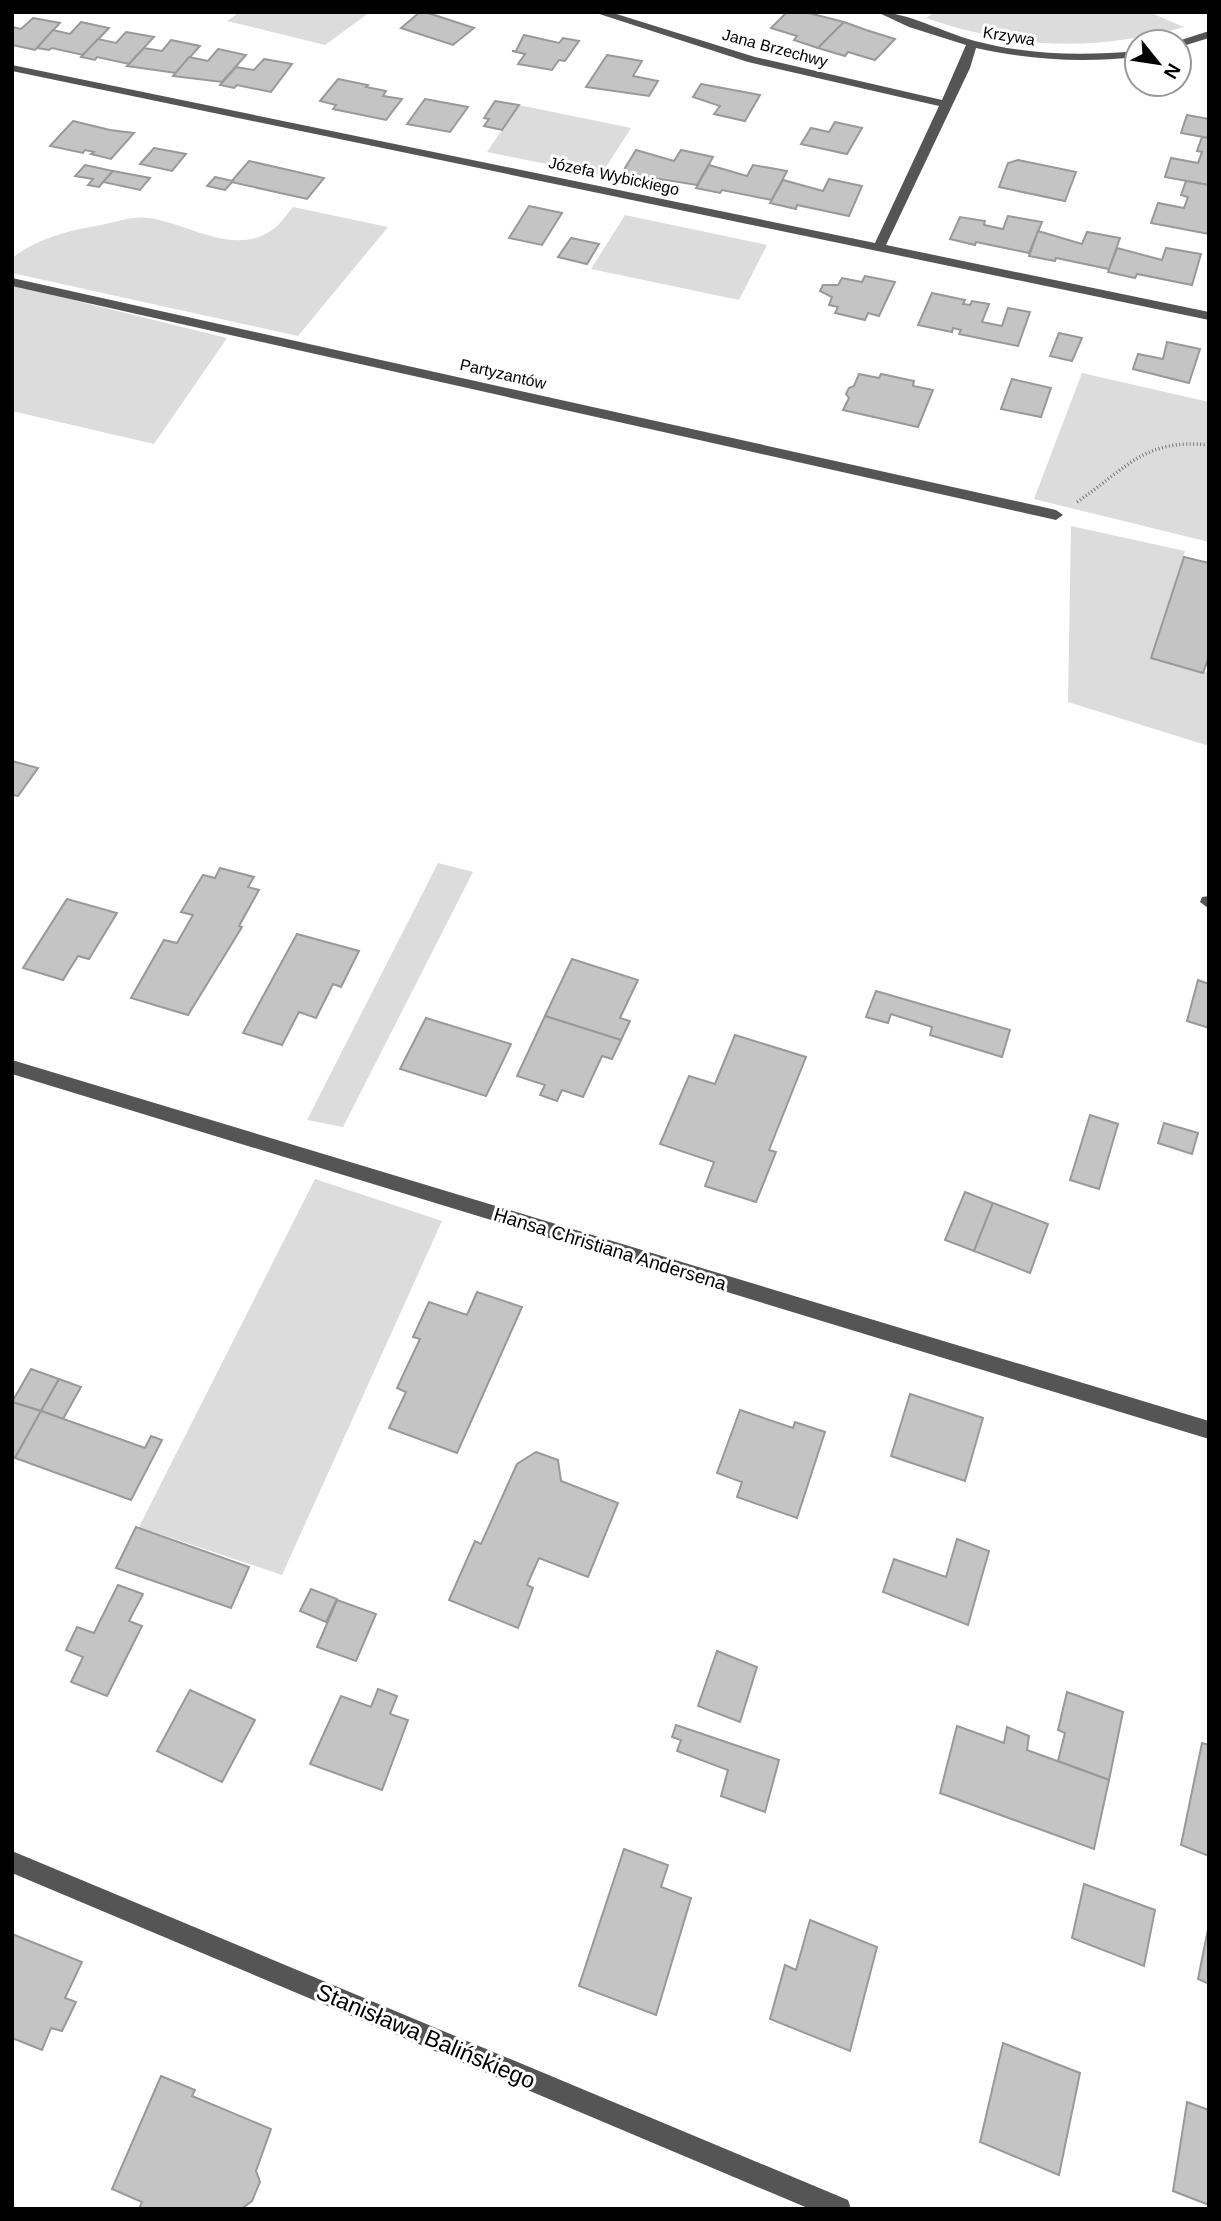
<svg xmlns="http://www.w3.org/2000/svg" width="1221" height="2221" viewBox="0 0 1221 2221" font-family="Helvetica,sans-serif">
<style>
.green{fill:#dcdcdc}
.building{fill:#c4c4c4;stroke:#999;stroke-width:2}
.lines{fill:none;stroke-linecap:round;stroke-linejoin:round}
.path{stroke:#777;stroke-width:3.5;stroke-dasharray:1 2.5;stroke-linecap:butt}
.minor{fill:#555;fill-rule:evenodd}
.labels{text-anchor:middle;dominant-baseline:central;stroke-width:6;stroke-linejoin:round;paint-order:stroke}
.far-street-label{font-size:16px;fill:#000;stroke:#fff}
.street-label{font-size:19px;fill:#000;stroke:#fff}
.near-street-label{font-size:23px;fill:#000;stroke:#fff}
</style>
<rect width="100%" height="100%" fill="#fff"/>
<!-- green -->
<g class="green">
<polygon points="240,12 370,12 325,45 227,21"/>
<path d="M935,12H1149L1184,27C1092,52 1016,49 926,18Z"/>
<polygon points="519,105 631,128 601,175 487,152"/>
<path d="M293,207L388,227L298,336L12,273V258C40,237 68,231 101,225C117,222 132,216 148,218C189,223 233,257 272,230C280,225 287,214 293,207Z"/>
<polygon points="625,215 767,245 739,300 591,269"/>
<polygon points="12,285 227,338 154,444 12,411"/>
<polygon points="1082,373 1209,402 1209,542 1034,499"/>
<polygon points="1071,526 1185,551 1151,658 1209,673 1209,746 1068,702"/>
<polygon points="438,863 473,872 343,1127 307,1120"/>
<polygon points="315,1179 442,1221 282,1575 139,1527"/>
</g>
<!-- building -->
<g class="building">
<polygon points="420,12 425,12 474,28 453,45 401,28"/>
<polygon points="787,12 805,12 844,22 818,48 794,40 797,36 771,28"/>
<polygon points="33,18 60,23 35,50 12,45 12,27 21,29"/>
<polygon points="81,22 109,28 83,55 52,48 49,50 37,48 53,30 70,34"/>
<polygon points="844,22 866,30 895,39 875,60 848,52 845,56 818,48"/>
<polygon points="126,32 154,37 129,64 97,57 95,60 81,57 98,39 116,43"/>
<polygon points="524,35 559,43 563,38 579,41 565,61 559,60 552,70 518,64 525,54 512,51 516,51"/>
<polygon points="171,40 200,46 176,73 127,66 144,48 162,51"/>
<polygon points="218,49 246,55 222,82 173,76 189,57 208,61"/>
<polygon points="607,55 642,61 633,76 658,81 649,96 586,87"/>
<polygon points="264,59 292,64 271,92 237,85 234,88 220,85 236,67 254,70"/>
<polygon points="338,79 368,85 366,87 386,91 383,96 402,99 386,120 333,109 336,105 320,101"/>
<polygon points="701,84 760,95 745,121 714,114 720,106 693,97"/>
<polygon points="425,99 468,107 450,132 407,124"/>
<polygon points="495,101 519,105 502,130 484,126 489,119 484,118"/>
<polygon points="1187,115 1209,119 1209,138 1181,133"/>
<polygon points="73,121 110,130 134,133 111,159 91,154 94,152 85,150 83,153 50,146"/>
<polygon points="835,122 862,128 847,154 801,144 811,128 829,132"/>
<polygon points="1202,137 1209,138 1209,185 1165,177 1171,158 1198,163 1202,152 1197,151"/>
<polygon points="154,148 186,154 172,171 140,164"/>
<polygon points="636,150 674,161 681,150 713,157 697,185 622,173"/>
<polygon points="1018,160 1076,172 1065,201 999,187 1008,163"/>
<polygon points="249,161 324,178 307,199 231,182"/>
<polygon points="85,165 113,171 99,187 88,185 93,179 75,176"/>
<polygon points="709,165 747,176 753,165 787,171 772,200 722,190 720,193 696,188"/>
<polygon points="113,171 150,178 140,190 103,182"/>
<polygon points="215,177 233,181 225,190 207,186"/>
<polygon points="829,179 862,186 849,216 797,205 796,209 770,203 783,180 823,191"/>
<polygon points="1186,181 1209,185 1209,234 1151,223 1158,203 1184,208 1188,197 1181,195"/>
<polygon points="529,206 562,213 542,245 509,238"/>
<polygon points="1008,216 1042,222 1029,253 976,242 975,245 950,239 960,217 985,221 984,225 1003,229"/>
<polygon points="1038,231 1082,244 1087,232 1120,238 1109,269 1056,258 1055,261 1029,256"/>
<polygon points="571,238 599,244 587,264 558,257"/>
<polygon points="1117,248 1162,260 1166,248 1201,254 1192,285 1137,274 1135,278 1108,272"/>
<polygon points="865,276 895,282 879,316 868,313 865,320 835,313 838,307 829,305 832,297 820,291 823,285 838,285 842,278 862,282"/>
<polygon points="932,293 965,300 963,304 970,305 972,301 989,304 982,322 1002,326 1008,308 1030,312 1018,346 959,334 961,330 953,328 952,332 918,325"/>
<polygon points="1059,333 1082,338 1072,361 1050,356"/>
<polygon points="1167,342 1200,349 1189,383 1133,369 1138,354 1163,359"/>
<polygon points="859,374 879,378 881,374 914,381 913,386 933,390 918,427 843,410 849,398 846,394 849,388 854,386"/>
<polygon points="1012,379 1051,388 1041,417 1001,409"/>
<polygon points="1184,557 1209,563 1209,656 1203,673 1151,658"/>
<polygon points="12,761 38,768 18,796 12,795"/>
<polygon points="220,868 254,877 248,887 259,890 239,926 242,927 188,1015 131,998 164,940 177,943 193,915 181,912 203,875 215,878"/>
<polygon points="67,899 117,913 89,959 78,956 63,980 23,968"/>
<polygon points="297,934 359,951 341,987 333,984 316,1018 299,1012 282,1045 243,1033"/>
<polygon points="572,959 638,980 620,1018 630,1021 621,1040 545,1016"/>
<polygon points="1198,980 1209,984 1209,1028 1187,1021"/>
<polygon points="876,991 1010,1030 1002,1057 930,1035 932,1027 891,1014 888,1023 866,1017"/>
<polygon points="545,1016 621,1040 612,1059 602,1056 583,1097 562,1090 557,1101 540,1095 545,1085 517,1076"/>
<polygon points="426,1018 511,1044 486,1096 400,1069"/>
<polygon points="735,1035 806,1057 769,1150 776,1152 756,1202 705,1186 714,1162 660,1144 689,1076 715,1084"/>
<polygon points="1090,1115 1118,1124 1099,1189 1070,1180"/>
<polygon points="1164,1123 1198,1133 1192,1154 1158,1143"/>
<polygon points="965,1192 993,1203 974,1251 945,1240"/>
<polygon points="993,1203 1048,1224 1030,1273 974,1251"/>
<polygon points="477,1292 522,1307 457,1453 389,1428 406,1392 397,1388 420,1339 413,1337 429,1302 467,1315"/>
<polygon points="31,1369 59,1379 41,1411 12,1402"/>
<polygon points="59,1379 81,1387 63,1419 41,1411"/>
<polygon points="910,1394 983,1418 965,1481 891,1456"/>
<polygon points="12,1402 41,1411 15,1458 12,1457"/>
<polygon points="740,1410 793,1428 795,1422 825,1432 797,1518 737,1497 742,1482 717,1473"/>
<polygon points="41,1411 145,1448 151,1436 162,1440 131,1500 15,1458"/>
<polygon points="536,1452 558,1460 561,1481 618,1503 588,1577 539,1558 527,1585 533,1588 518,1628 449,1600 475,1541 481,1544 517,1464"/>
<polygon points="136,1527 249,1567 231,1608 116,1568"/>
<polygon points="957,1539 989,1551 968,1625 883,1592 894,1559 946,1577"/>
<polygon points="118,1585 143,1594 129,1621 142,1626 107,1696 71,1682 83,1657 66,1650 77,1627 94,1633"/>
<polygon points="311,1589 337,1599 326,1622 300,1611"/>
<polygon points="337,1600 376,1614 356,1661 317,1647"/>
<polygon points="717,1651 757,1667 740,1722 698,1706"/>
<polygon points="378,1689 397,1696 390,1714 408,1720 382,1790 310,1764 341,1696 371,1707"/>
<polygon points="190,1690 255,1720 222,1782 157,1751"/>
<polygon points="1067,1692 1123,1712 1109,1780 1058,1761 1065,1733 1058,1730"/>
<polygon points="676,1725 779,1760 765,1812 721,1796 728,1770 677,1751 681,1740 672,1737"/>
<polygon points="957,1726 1004,1743 1007,1727 1029,1736 1027,1750 1109,1780 1094,1849 940,1793"/>
<polygon points="1202,1743 1209,1745 1209,1856 1181,1845"/>
<polygon points="624,1849 668,1865 661,1887 691,1898 656,2015 579,1986"/>
<polygon points="1084,1884 1155,1910 1144,1966 1072,1938"/>
<polygon points="810,1920 877,1947 850,2051 770,2019 785,1965 796,1970"/>
<polygon points="1209,1924 1209,1984 1198,1979"/>
<polygon points="12,1934 82,1962 65,1998 76,2002 62,2031 51,2028 42,2050 12,2038"/>
<polygon points="1003,2043 1080,2073 1059,2175 980,2142"/>
<polygon points="161,2076 195,2090 192,2096 271,2129 256,2171 260,2182 252,2201 241,2209 139,2209 142,2202 112,2189"/>
<polygon points="1187,2102 1209,2110 1209,2205 1173,2191"/>
</g>
<g class="lines">
<!-- path -->
<path class="path" d="M1077,502C1126,469 1144,438 1209,445"/>
<!-- minor -->
<g class="minor">
<path d="M593,12H610L755,57L942,100L966,45L909,27L877,12C908,12 944,33 975,41C1029,55 1082,56 1137,51V57C1082,63 1030,60 976,48L970,68L886,245L1209,312V320L12,71V65L875,243L939,106L748,62Z"/>
<polygon points="1209,31 1209,38 1183,46 1179,47 1179,42 1175,42"/>
<polygon points="12,278 1056,510 1063,515 1056,520 12,286"/>
<polygon points="1209,896 1209,908 1208,908 1200,902 1202,897"/>
<polygon points="12,1060 1209,1421 1209,1439 12,1074"/>
<polygon points="12,1851 848,2200 851,2209 810,2209 12,1873"/>
</g>
</g>
<g class="labels">
<!-- far-street labels -->
<g class="far-street-label">
<text transform="translate(1009 36) rotate(9)">Krzywa</text>
<text transform="translate(775 48) rotate(15)">Jana Brzechwy</text>
<text transform="translate(614 176) rotate(12)">Józefa Wybickiego</text>
<text transform="translate(503 374) rotate(13)">Partyzantów</text>
</g>
<!-- street labels -->
<g class="street-label">
<text transform="translate(610 1249) rotate(17)">Hansa Christiana Andersena</text>
</g>
<!-- near-street labels -->
<g class="near-street-label">
<text transform="translate(426 2036) rotate(23)">Stanisława Balińskiego</text>
</g>
</g>
<!-- border -->
<rect width="1221" height="2221" fill="none" stroke="#000000" stroke-width="28"/>
<!-- north arrow -->
<g transform="translate(1158 63) rotate(120)"><circle r="33" fill="#ffffff" stroke="#999999" stroke-width="2"/>
<path d="M0-5L12 26L0 18L-12 26Z" fill="#000000"/>
<text y="-10" font-size="19" font-weight="bold" text-anchor="middle" fill="#000000">N</text>
</g>
</svg>
